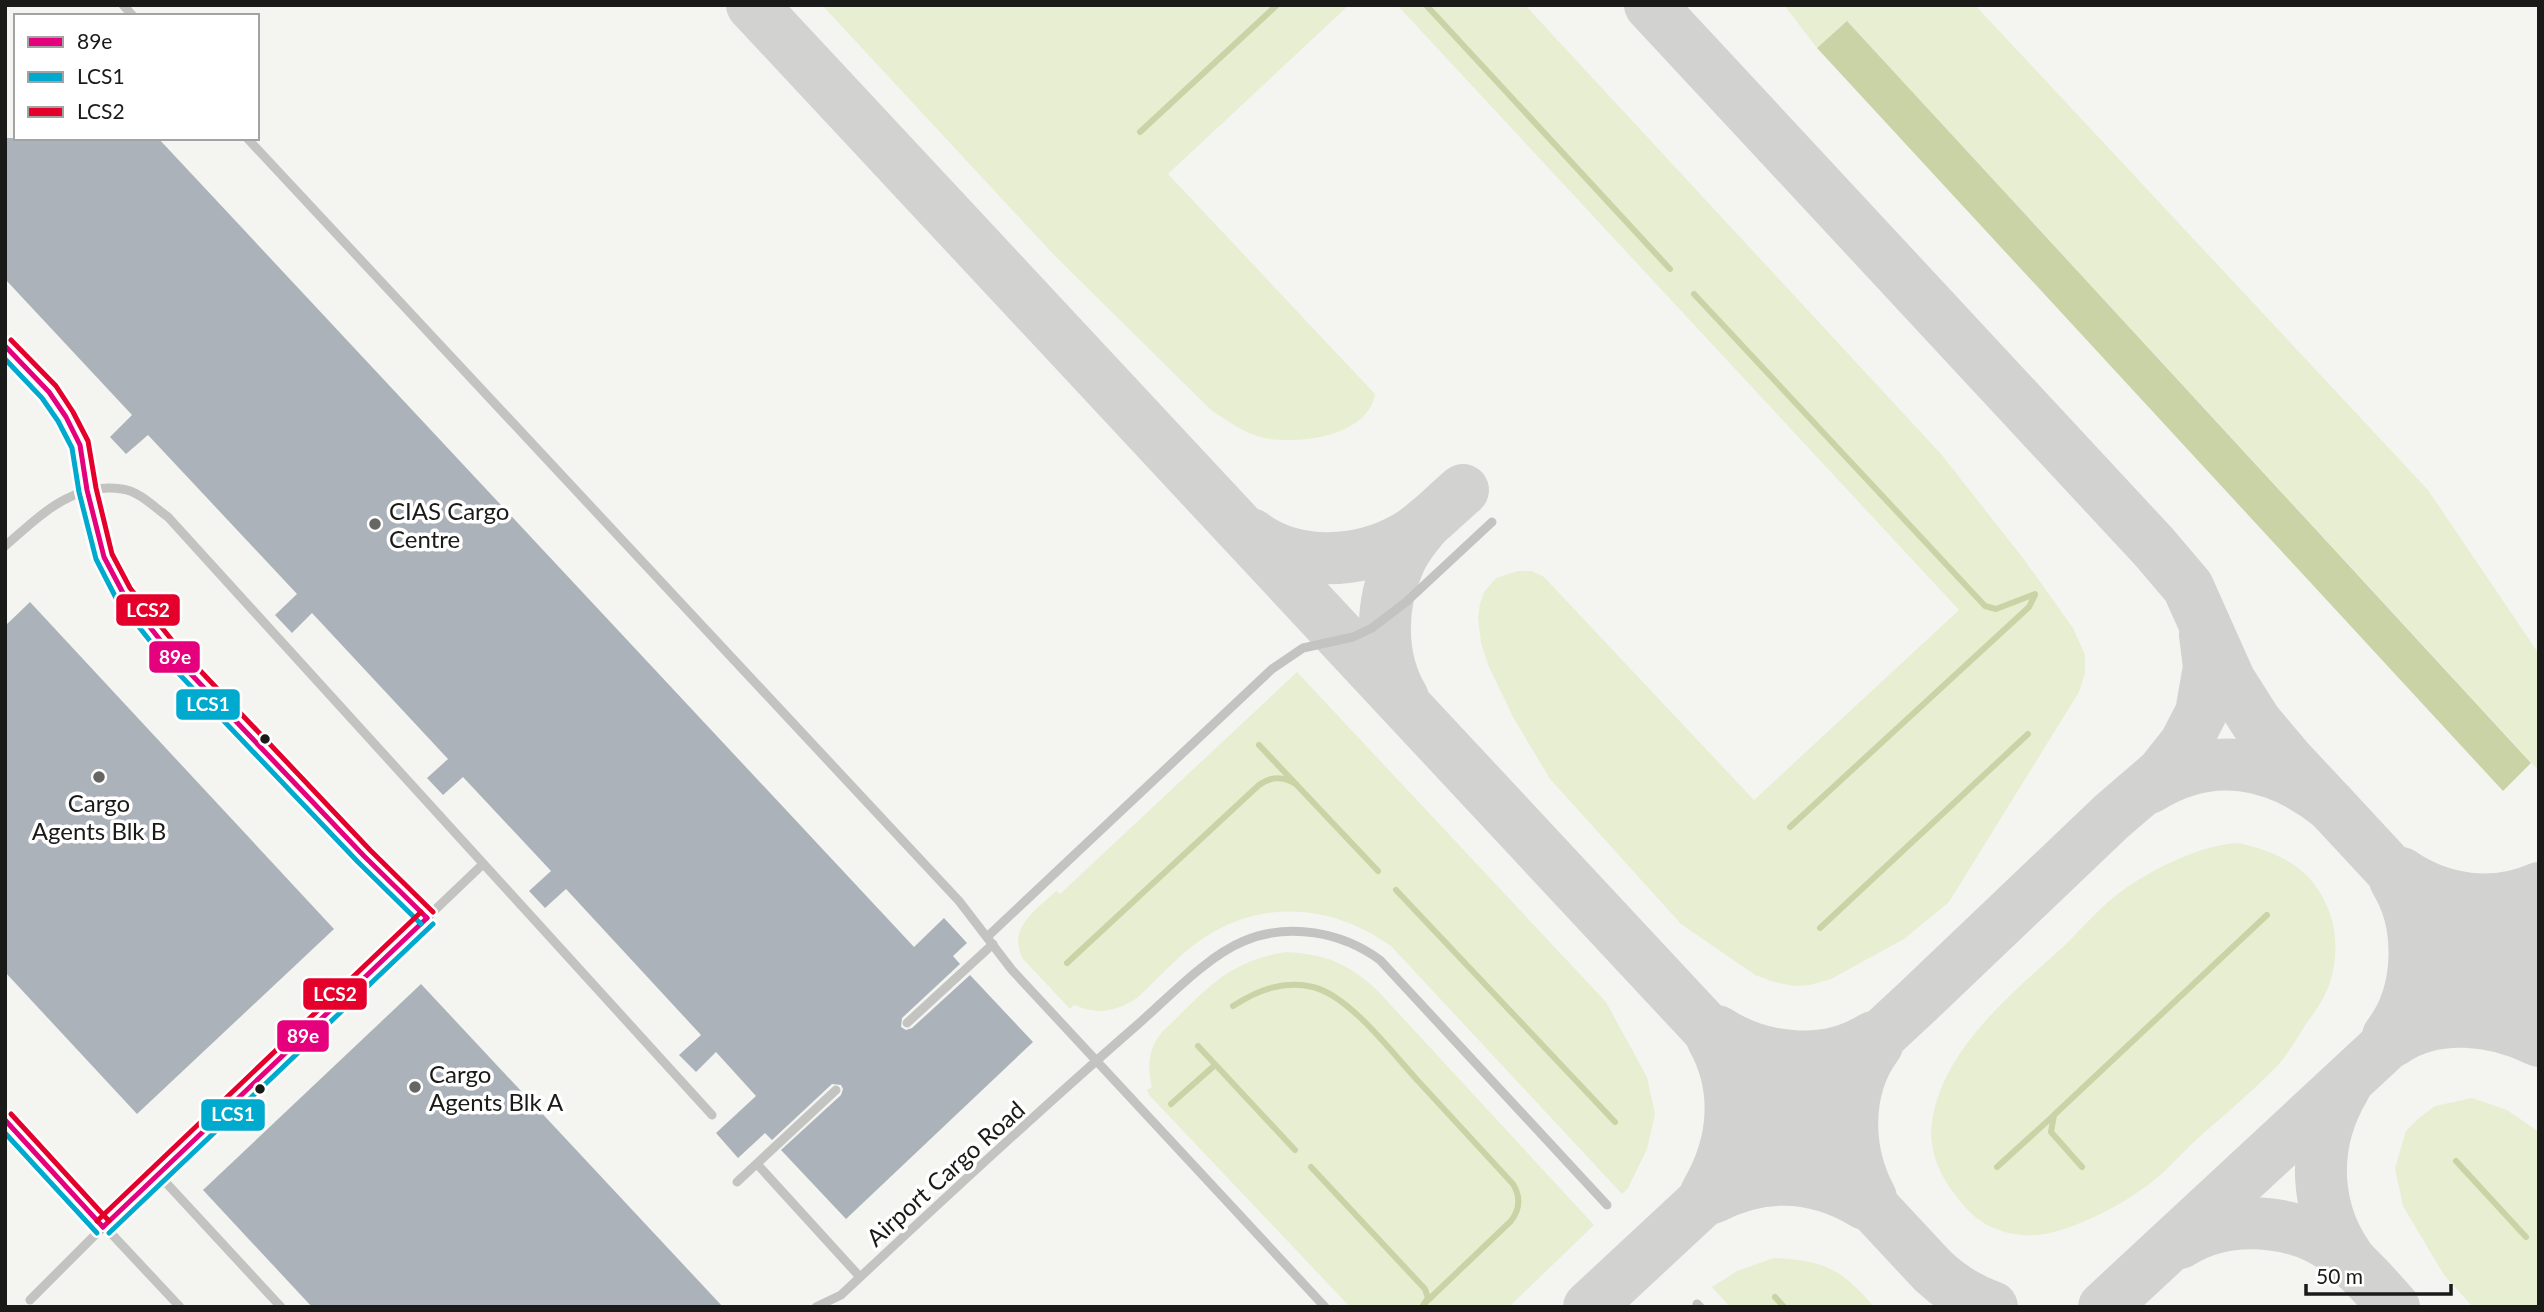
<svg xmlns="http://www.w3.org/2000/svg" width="2544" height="1312" viewBox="0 0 2544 1312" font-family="Lato,sans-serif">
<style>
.green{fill:#e8eed2}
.water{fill:#cad3a5}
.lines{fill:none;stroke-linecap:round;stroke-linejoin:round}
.stream{stroke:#cad3a5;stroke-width:6}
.taxiway{stroke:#d2d3d0;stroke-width:52}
.building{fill:#acb2b9}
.lane{stroke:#c3c3c1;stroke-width:9}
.bus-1-casing{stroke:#fff;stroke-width:10}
.bus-2-casing{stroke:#fff;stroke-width:10}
.bus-3-casing{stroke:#fff;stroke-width:10}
.bus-1{stroke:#e5007d;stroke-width:5}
.bus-2{stroke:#00a9ce;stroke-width:5}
.bus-3{stroke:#e4002b;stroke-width:5}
.poi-dot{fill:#666764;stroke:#fff;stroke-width:2.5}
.bus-dot{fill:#1a1a18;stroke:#fff;stroke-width:2.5}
.labels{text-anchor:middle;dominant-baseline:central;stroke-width:7;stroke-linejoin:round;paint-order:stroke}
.poi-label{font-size:24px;fill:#1a1a18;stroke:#fff;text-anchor:start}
.street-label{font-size:24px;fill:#1a1a18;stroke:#fff}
.line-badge{stroke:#fff;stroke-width:2.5}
.badge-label{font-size:19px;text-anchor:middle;font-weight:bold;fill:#fff}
</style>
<rect width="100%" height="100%" fill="#f4f5f1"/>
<!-- green -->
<g class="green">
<path d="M822,5H1349L1168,174L1375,394C1368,436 1300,445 1264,438C1245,434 1228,421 1211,410L1055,256Z"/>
<polygon points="1397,5 1525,5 1941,454 2023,558 2073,628 2085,655 2085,673 2079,692 1949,902 1904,939 1831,979 1810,985 1793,986 1774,982 1755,975 1681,924 1550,779 1513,717 1489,667 1481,643 1478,617 1480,604 1484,592 1496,578 1518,571 1532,571 1544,577 1754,800 1959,610"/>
<polygon points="1784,5 1975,5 2428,490 2539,654 2539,771 1848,22 1817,48"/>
<path d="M1297,672L1606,1002L1647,1077L1655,1114L1647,1149L1628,1188L1622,1194L1391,946C1334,906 1266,898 1205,937C1180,953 1159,978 1137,998C1116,1012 1097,1015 1074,1005L1070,1009L1023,959C1007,928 1035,911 1056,891L1060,894Z"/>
<path d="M2238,843C2277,851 2311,868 2327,906C2338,931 2338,962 2328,988C2323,1001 2314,1013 2306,1024C2298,1037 2289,1052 2279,1064C2253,1091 2223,1116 2195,1141C2178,1157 2161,1177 2141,1190C2117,1207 2089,1221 2061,1230C2029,1241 1990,1235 1967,1209C1942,1181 1924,1151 1934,1111C1950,1042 2016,990 2066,944C2084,926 2102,905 2123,890C2154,868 2201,845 2238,843Z"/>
<path d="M1286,952C1325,954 1348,963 1377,990L1594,1225L1509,1307H1350L1149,1095L1147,1090L1152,1087C1147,1066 1148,1048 1163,1031C1204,992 1226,961 1286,952Z"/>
<polygon points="2472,1098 2507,1110 2539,1132 2539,1307 2473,1307 2444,1275 2403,1206 2395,1168 2406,1131 2419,1118 2435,1106"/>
<path d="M1774,1258C1824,1260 1842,1269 1874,1307H1730L1712,1287L1737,1271Z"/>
</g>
<!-- water -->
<polygon class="water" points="1847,21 2531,763 2503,791 1817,48"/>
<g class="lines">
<!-- stream -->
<g class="stream">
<polyline points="1426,5 1670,269"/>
<polyline points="1140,132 1277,5"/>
<polyline points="1694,294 1985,606 1996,609 2035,594"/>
<polyline points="1259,745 1378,871"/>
<polyline points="1790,827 2029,607 2035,595"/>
<polyline points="1396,890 1615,1122"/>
<polyline points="1820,928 2028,734"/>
<path d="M1067,963L1259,785C1271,776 1283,776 1296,784"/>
<path d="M1233,1006C1258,990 1283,980 1313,987C1350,996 1393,1054 1419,1082C1450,1116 1482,1150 1513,1184C1521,1197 1520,1209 1511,1221L1425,1303"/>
<polyline points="1198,1046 1295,1150"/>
<polyline points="1171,1104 1215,1065"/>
<polyline points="2456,1161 2526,1237"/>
<polyline points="1311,1167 1425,1289 1428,1298 1422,1307"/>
<polyline points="1997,1167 2052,1117"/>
<polyline points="2082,1167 2051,1132 2054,1115 2267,915"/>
<polyline points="1775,1297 1784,1307"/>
</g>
<!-- taxiway -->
<g class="taxiway">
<path d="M752,5L1933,1271C1951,1288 1969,1299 1992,1307"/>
<polyline points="1650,5 2154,547 2188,587 2230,681 2256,722 2288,760 2331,806"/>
<path d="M1251,534C1294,567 1359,564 1405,538C1426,526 1444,506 1463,490"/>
<path d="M1403,698C1379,658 1380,604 1399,563C1405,548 1416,535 1426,523"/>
<path d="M2149,788C2211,749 2275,761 2331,806L2539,1030"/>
<path d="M2401,873C2442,901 2493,908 2539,888"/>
<polyline points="2539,943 2536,982 2539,994"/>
<path d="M1717,1031C1761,1060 1827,1067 1873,1037"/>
<path d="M2388,1036C2421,994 2423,925 2395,880"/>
<path d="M2393,1041C2435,1012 2495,1019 2539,1041"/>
<path d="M2345,1087C2310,1145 2313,1214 2355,1266"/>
<path d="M1706,1193C1735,1144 1740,1088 1712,1038"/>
<path d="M1712,1198C1763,1172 1816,1174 1865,1204"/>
<path d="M1871,1198C1846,1152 1844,1089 1877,1045"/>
<path d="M2180,1243C2226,1213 2297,1218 2340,1252C2360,1268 2377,1288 2394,1307"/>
<polyline points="1589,1307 1918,1001 2111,817 2162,773 2185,744 2201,713 2209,667 2205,635"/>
<polyline points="2104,1307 2539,903"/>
</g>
</g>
<!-- building -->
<g class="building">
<polygon points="5,138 158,138 914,947 944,918 967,943 953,956 960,964 902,1018 901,1027 906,1030 912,1028 970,975 1033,1042 846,1219 781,1150 841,1095 843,1089 841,1085 832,1084 772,1140 765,1133 738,1158 716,1133 756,1096 716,1052 696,1072 679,1055 701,1035 566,889 545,908 529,891 551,871 463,777 443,795 427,778 448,759 312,613 292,633 275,615 297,594 148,435 126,454 110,437 132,415 5,279"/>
<polygon points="30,602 334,929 137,1114 5,972 5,626"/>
<polygon points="421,984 723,1307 312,1307 203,1190"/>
</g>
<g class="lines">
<!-- lane -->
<g class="lane">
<polyline points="123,5 133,16"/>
<polyline points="247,138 959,901 1012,970 1325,1307"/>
<polyline points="5,346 49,392 66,417 80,445 87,490 104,557 123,593 168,650 364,856 427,918"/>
<path d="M5,546C40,516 71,482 122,489C139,491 154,507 168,517L712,1115"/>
<polyline points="987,937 1272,669 1303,648 1353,637 1372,628 1406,602 1492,522"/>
<polyline points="907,1023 993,944"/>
<polyline points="5,1120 180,1307"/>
<polyline points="757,1164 860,1277"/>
<polyline points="158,1174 281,1307"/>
<polyline points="737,1182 836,1090"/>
<polyline points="30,1300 103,1227 483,864"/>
<polyline points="1697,1304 1700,1307"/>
<path d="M816,1307L841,1295C938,1204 1036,1113 1136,1026C1167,999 1207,956 1244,941C1289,922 1342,932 1380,960L1607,1205"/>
</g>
<defs>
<g id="bus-1">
<polyline points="5,346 49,392 66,417 80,445 87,490 104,557 123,593 168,650 364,856 427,918"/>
<polyline points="5,1120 103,1227"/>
<polyline points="103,1227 427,918"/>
</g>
<g id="bus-2">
<polyline points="5,359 42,398 58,421 72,448 79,492 96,559 116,598 162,656 358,862 421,924"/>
<polyline points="5,1133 97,1233"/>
<polyline points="109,1233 433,924"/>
</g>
<g id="bus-3">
<polyline points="11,340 56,386 73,412 88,441 96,488 112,554 130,588 175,644 370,850 433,912"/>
<polyline points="11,1114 109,1221"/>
<polyline points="97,1221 421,912"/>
</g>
</defs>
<!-- bus-1 casing -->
<use href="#bus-1" class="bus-1-casing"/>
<!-- bus-2 casing -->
<use href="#bus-2" class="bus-2-casing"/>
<!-- bus-3 casing -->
<use href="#bus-3" class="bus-3-casing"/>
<!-- bus-1 -->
<use href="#bus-1" class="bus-1"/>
<!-- bus-2 -->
<use href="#bus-2" class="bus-2"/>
<!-- bus-3 -->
<use href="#bus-3" class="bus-3"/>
</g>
<!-- markers -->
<g class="poi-dot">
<circle cx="375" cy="524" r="7"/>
<circle cx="99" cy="777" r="7"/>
<circle cx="415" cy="1087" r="7"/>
</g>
<g class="bus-dot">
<circle cx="265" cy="739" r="6"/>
<circle cx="260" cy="1089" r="6"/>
</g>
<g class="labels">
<!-- poi labels -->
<g class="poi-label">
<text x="389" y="510">CIAS Cargo<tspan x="389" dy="28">Centre</tspan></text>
<text x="99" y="802" text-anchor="middle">Cargo<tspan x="99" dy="28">Agents Blk B</tspan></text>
<text x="429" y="1073">Cargo<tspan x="429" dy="28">Agents Blk A</tspan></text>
</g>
<!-- street labels -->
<g class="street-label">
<text transform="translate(945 1173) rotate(-42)">Airport Cargo Road</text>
</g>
</g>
<g class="line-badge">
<rect x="115" y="593" width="66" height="34" rx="7" fill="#e4002b"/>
<rect x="148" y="640" width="53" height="34" rx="7" fill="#e5007d"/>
<rect x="175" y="688" width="66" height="33" rx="7" fill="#00a9ce"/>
<rect x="302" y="977" width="66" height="34" rx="7" fill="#e4002b"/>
<rect x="276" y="1019" width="54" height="34" rx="7" fill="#e5007d"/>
<rect x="200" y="1098" width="66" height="34" rx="7" fill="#00a9ce"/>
</g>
<g class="badge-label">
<text x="148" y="617">LCS2</text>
<text x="175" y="664">89e</text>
<text x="208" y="711">LCS1</text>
<text x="335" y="1001">LCS2</text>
<text x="303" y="1043">89e</text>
<text x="233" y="1121">LCS1</text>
</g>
<!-- border -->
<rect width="2544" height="1312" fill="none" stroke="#1a1a18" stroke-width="14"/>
<!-- legend -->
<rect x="14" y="14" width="245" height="126" fill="#ffffff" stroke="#a3a3a3" stroke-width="2"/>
<rect x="28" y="37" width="35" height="10" fill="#e5007d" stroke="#a3a3a3" stroke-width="2"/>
<text x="77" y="49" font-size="21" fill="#1a1a18">89e</text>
<rect x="28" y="72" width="35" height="10" fill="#00a9ce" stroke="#a3a3a3" stroke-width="2"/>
<text x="77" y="84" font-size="21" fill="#1a1a18">LCS1</text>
<rect x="28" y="107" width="35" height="10" fill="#e4002b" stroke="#a3a3a3" stroke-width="2"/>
<text x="77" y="119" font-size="21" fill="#1a1a18">LCS2</text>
<!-- scale -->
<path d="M2306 1284v10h145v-10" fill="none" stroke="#1a1a18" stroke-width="3.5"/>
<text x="2316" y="1284" font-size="21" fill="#1a1a18" stroke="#ffffff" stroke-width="5" paint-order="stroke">50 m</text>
</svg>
